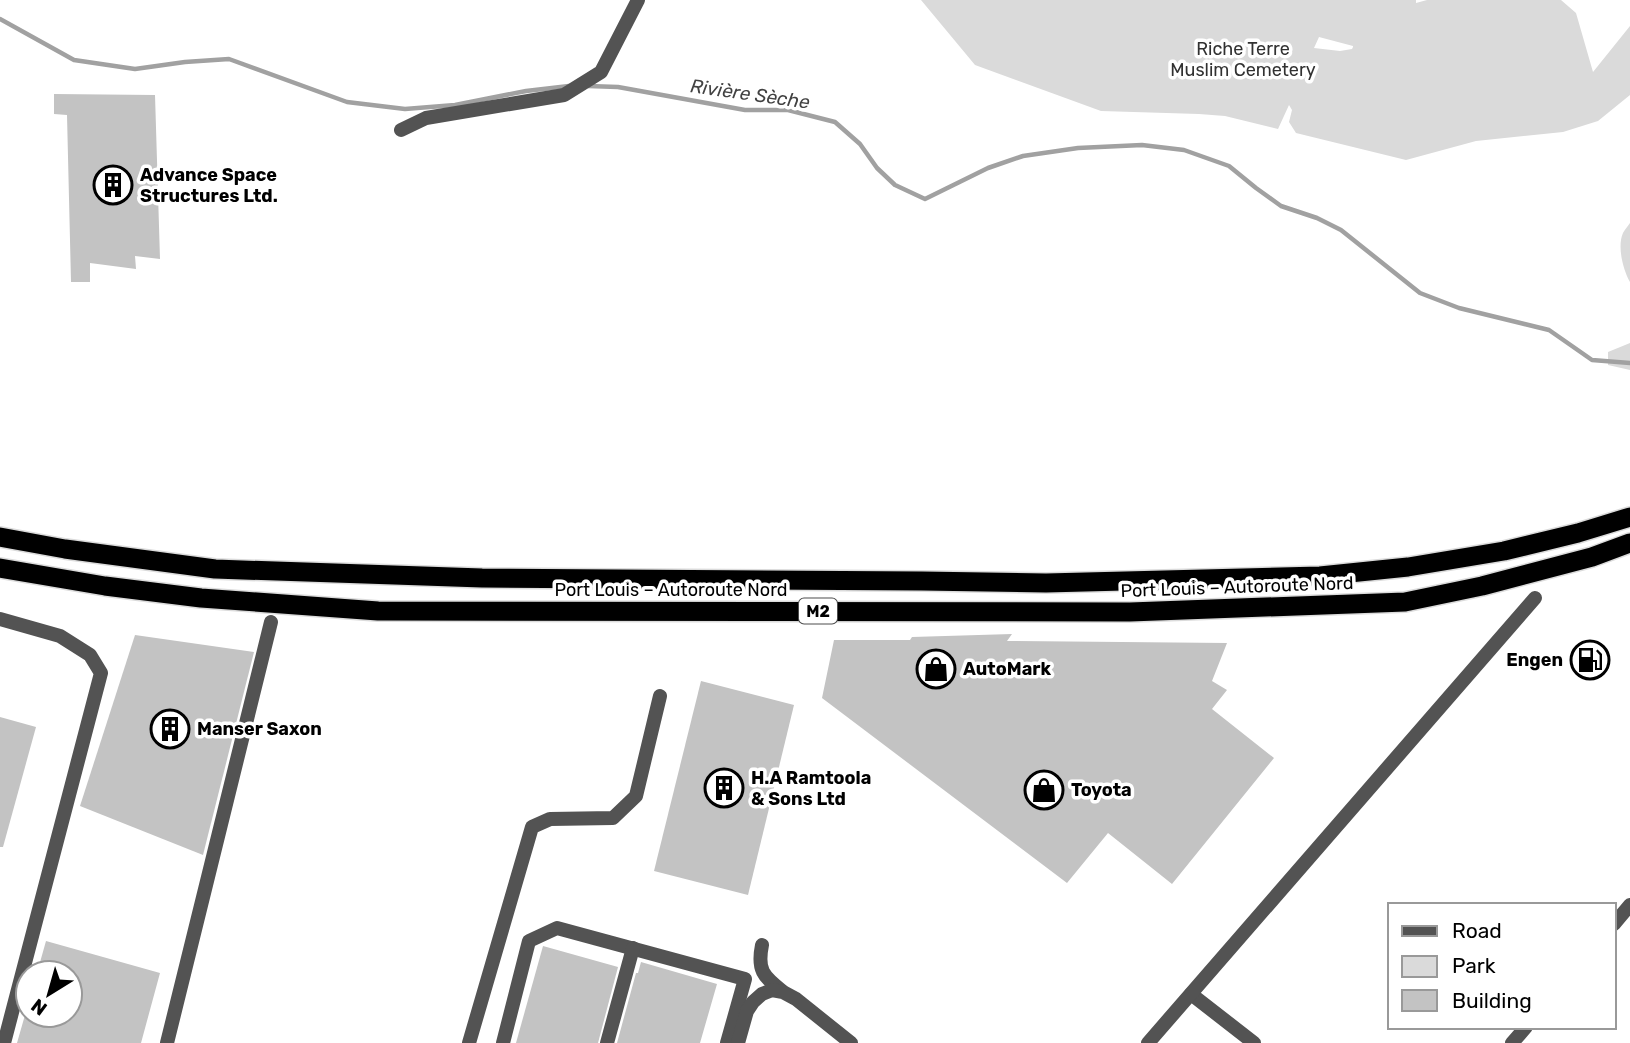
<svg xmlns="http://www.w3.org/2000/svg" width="1630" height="1043" viewBox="0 0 1630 1043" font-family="Rubik,sans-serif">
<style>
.green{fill:#dadada;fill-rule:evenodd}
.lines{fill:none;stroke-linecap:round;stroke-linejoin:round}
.stream{stroke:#a1a1a1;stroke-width:4.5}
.building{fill:#c3c3c3}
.trunk-casing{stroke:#dbdbdb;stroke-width:22}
.minor{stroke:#535353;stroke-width:14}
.trunk{stroke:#000;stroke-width:19}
.labels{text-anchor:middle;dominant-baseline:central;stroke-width:7;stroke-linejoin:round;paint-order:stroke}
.shield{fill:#fff;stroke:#4c4c4c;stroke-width:2}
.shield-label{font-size:16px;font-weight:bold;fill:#000}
.park-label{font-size:18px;fill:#313131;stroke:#fff}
.poi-label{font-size:18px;font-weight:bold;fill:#000;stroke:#fff;text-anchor:start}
.street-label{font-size:18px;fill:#000;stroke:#fff}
.water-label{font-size:19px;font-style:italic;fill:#424242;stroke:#fff}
</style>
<rect width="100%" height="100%" fill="#fff"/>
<!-- green -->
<g class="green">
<path d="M921,0H1416V3L1427,0H1561L1576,13L1593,72L1630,26V95L1598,121L1563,132L1476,141L1406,160L1296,133L1289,122L1292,110L1289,105L1278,129L1225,116L1199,114L1101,111L975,65ZM1319,37L1353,46V47L1352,49L1340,51L1314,48Z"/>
<path d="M1630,223V282C1623,270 1617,246 1623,233C1625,229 1628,226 1630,223Z"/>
<polygon points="1630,343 1630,370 1608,365 1608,352"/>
</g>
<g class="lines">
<!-- stream -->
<g class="stream">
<polyline points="0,19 74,60 135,69 185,62 229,59 347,102 405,109 455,105 526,91 569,86"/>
<polyline points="588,86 618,87 745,110 788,110 835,122 860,144 877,168 895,185 925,199 988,168 1023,156 1078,148 1142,145 1184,150 1229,166 1256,188 1281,206 1317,218 1341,230 1420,293 1459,308 1549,330 1592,360 1630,363"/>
</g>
</g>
<!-- building -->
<g class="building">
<polygon points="54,94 155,95 160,259 135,256 136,269 90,263 90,282 71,282 67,115 54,114"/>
<polygon points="1012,634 1007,641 1227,643 1212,681 1227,690 1212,709 1274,758 1172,884 1108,833 1067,883 822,698 834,640 910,640 912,637"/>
<polygon points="135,635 254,652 203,855 80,806"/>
<polygon points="701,681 794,705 748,895 654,871"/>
<polygon points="0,717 36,727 3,847 0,847"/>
<polygon points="46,941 160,973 141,1043 17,1043 25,1015 70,1015 70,973 37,973"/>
<polygon points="543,946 618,967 598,1043 516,1043"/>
<polygon points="641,962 717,984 700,1043 617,1043 636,973 638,973"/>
</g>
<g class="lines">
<defs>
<g id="trunk">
<polyline points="0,537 65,549 215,569 482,578 922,581 1046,583 1320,576 1408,567 1504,551 1578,533 1630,517"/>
<polyline points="0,568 105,586 201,598 378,611 1130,612 1405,602 1482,586 1592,557 1630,543"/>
</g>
</defs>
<!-- trunk casing -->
<use href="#trunk" class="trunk-casing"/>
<!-- minor -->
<g class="minor">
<polyline points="401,130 426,118 564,95 601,72 638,0"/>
<polyline points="0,619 60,636 90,655 101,673 4,1043"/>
<polyline points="1614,924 1630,905"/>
<path d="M762,945C757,970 763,976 782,991"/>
<polyline points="1191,994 1254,1043"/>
<polyline points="167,1043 271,622"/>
<polyline points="469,1043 532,827 550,819 613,818 636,796 660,696"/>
<polyline points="503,1043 529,941 557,928 745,979 727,1043"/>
<polyline points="607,1043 633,948"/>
<polyline points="738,1043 747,1011 753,1002 762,994 772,990 783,992 796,999 851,1043"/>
<polyline points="1148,1043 1535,598"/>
<polyline points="1512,1043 1526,1027"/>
</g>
<!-- trunk -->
<use href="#trunk" class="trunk"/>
</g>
<!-- icons -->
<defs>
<symbol id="building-ring" viewBox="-11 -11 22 22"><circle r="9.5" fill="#fff" stroke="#000" stroke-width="1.5"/><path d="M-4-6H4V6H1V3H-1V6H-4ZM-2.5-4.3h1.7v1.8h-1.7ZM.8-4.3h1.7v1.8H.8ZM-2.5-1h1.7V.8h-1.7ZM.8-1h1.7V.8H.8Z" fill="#000"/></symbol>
<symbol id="fuel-ring" viewBox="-11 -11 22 22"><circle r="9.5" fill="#fff" stroke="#000" stroke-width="1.5"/><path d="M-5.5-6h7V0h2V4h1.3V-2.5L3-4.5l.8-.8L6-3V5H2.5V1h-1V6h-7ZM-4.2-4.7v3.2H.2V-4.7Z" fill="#000"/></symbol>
<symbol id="shop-ring" viewBox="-11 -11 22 22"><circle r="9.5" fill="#fff" stroke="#000" stroke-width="1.5"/><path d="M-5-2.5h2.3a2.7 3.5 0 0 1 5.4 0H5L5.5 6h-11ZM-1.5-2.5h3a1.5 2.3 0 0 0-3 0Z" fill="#000"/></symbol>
</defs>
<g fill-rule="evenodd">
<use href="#building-ring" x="91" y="163" width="44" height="44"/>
<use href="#fuel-ring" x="1568" y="638" width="44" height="44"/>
<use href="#shop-ring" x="914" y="647" width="44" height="44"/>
<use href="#building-ring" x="148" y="707" width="44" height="44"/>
<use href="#building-ring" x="702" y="766" width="44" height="44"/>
<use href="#shop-ring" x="1022" y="768" width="44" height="44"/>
</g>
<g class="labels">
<!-- shield labels -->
<rect class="shield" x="799" y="598.5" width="38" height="25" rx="5"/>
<g class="shield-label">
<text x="818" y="611">M2</text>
</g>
<!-- park labels -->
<g class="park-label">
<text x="1243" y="49">Riche Terre<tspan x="1243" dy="21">Muslim Cemetery</tspan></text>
</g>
<!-- poi labels -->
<g class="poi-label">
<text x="140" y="175">Advance Space<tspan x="140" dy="21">Structures Ltd.</tspan></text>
<text x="1563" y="660" text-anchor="end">Engen</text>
<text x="963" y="669">AutoMark</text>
<text x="197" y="729">Manser Saxon</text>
<text x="751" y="778">H.A Ramtoola<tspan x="751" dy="21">&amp; Sons Ltd</tspan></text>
<text x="1071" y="790">Toyota</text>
</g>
<!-- street labels -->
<g class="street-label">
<text transform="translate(1237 587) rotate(-2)">Port Louis – Autoroute Nord</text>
<text x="671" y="590">Port Louis – Autoroute Nord</text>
</g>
<!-- water labels -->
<g class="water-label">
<text transform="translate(750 94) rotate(8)">Rivière Sèche</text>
</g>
</g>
<!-- legend -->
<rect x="1388" y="903" width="228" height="126" fill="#ffffff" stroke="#999999" stroke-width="2"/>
<rect x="1402" y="926" width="35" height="10" fill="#535353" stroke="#999999" stroke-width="2"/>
<text x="1452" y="938" font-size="21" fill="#000000">Road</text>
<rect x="1402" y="956" width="35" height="21" fill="#dadada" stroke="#999999" stroke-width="2"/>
<text x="1452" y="973" font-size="21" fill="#000000">Park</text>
<rect x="1402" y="990" width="35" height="21" fill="#c3c3c3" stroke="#999999" stroke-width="2"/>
<text x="1452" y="1008" font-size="21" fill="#000000">Building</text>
<!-- north arrow -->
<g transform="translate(49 994) rotate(217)"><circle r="33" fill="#ffffff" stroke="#999999" stroke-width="2"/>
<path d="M0-5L12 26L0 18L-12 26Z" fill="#000000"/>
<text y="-10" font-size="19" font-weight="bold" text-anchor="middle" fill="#000000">N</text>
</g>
</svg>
